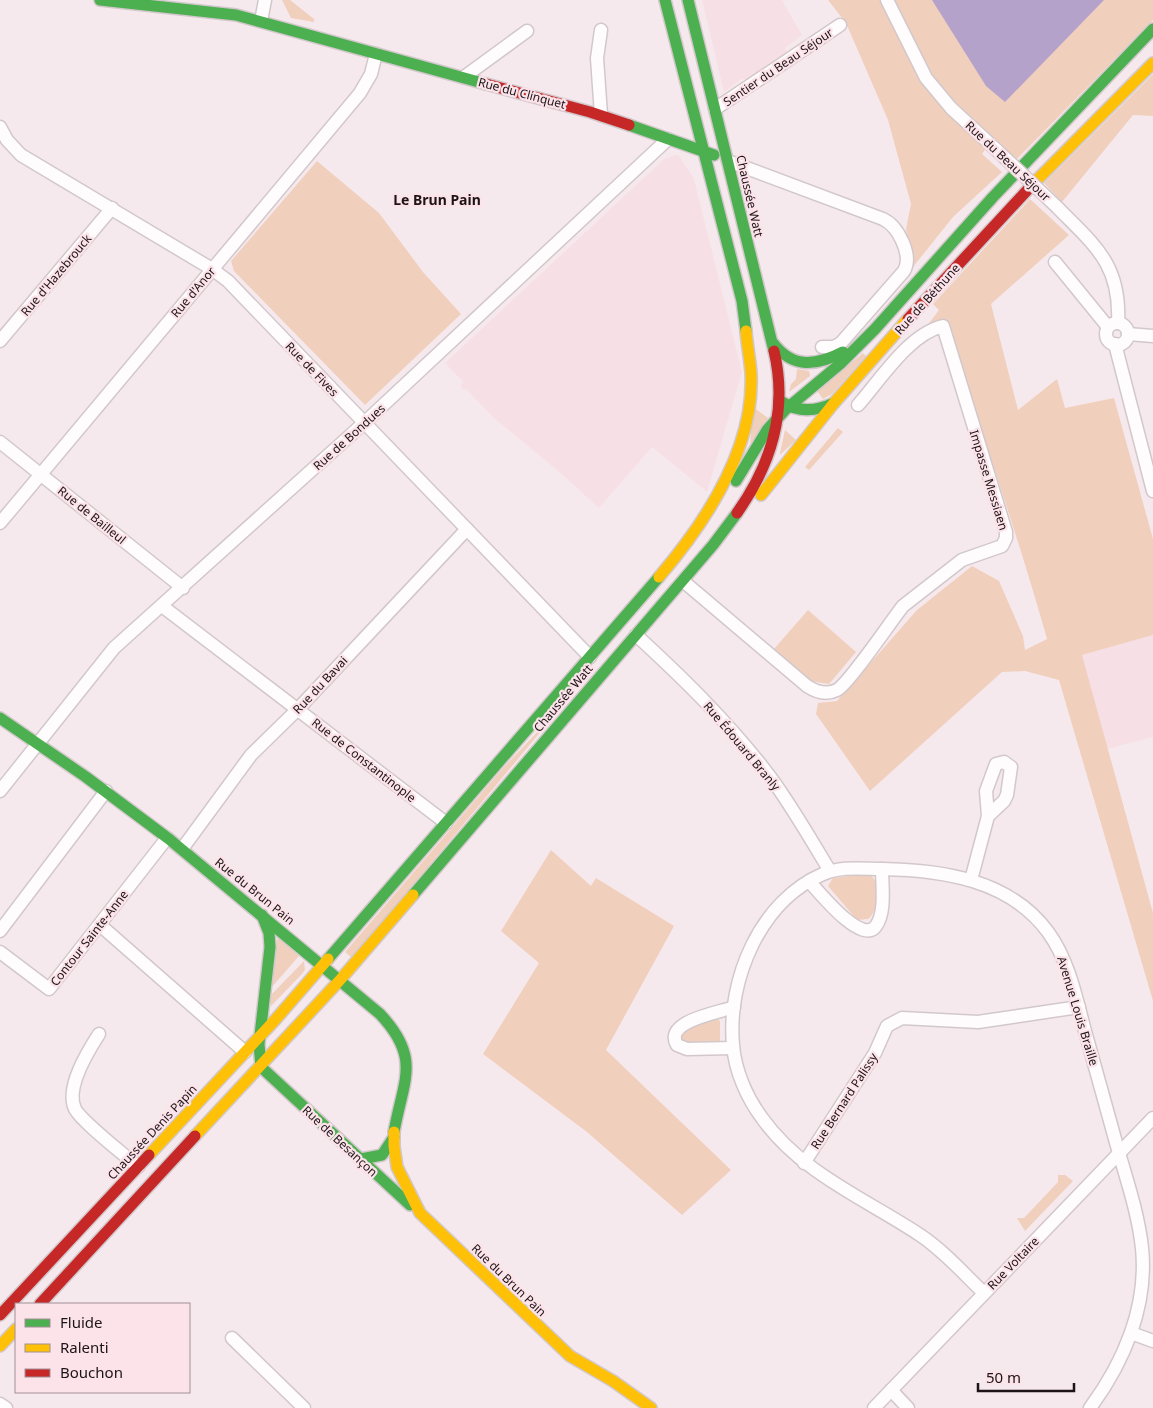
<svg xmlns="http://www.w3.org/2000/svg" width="1153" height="1408" viewBox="0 0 1153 1408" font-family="'Noto Sans',sans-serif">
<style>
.built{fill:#f7dfe6}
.green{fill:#f1cfbd}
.water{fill:#b4a2cb}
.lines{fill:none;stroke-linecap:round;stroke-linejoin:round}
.street-casing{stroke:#d2c8cb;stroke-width:15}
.fast-casing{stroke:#d2c8cb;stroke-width:14}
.slow-casing{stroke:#d2c8cb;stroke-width:14}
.jam-casing{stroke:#d2c8cb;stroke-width:14}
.street{stroke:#fefcfc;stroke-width:12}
.fast{stroke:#4caf50;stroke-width:11}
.slow{stroke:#ffc107;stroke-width:11}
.jam{stroke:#c62828;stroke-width:11}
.street-bridge-casing{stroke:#d2c8cb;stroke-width:15;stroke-linecap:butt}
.street-bridge{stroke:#fefcfc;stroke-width:12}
.labels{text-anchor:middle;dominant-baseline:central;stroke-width:4.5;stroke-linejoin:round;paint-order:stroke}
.street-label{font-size:12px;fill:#1c1416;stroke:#fce3ea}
.neighbourhood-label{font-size:14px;font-weight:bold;fill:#1c1416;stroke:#fce3ea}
</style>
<rect width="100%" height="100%" fill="#f6e9ed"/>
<!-- built -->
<g class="built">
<polygon points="702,0 782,0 802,35 785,48 790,55 747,84 743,78 724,92"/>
<polygon points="678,154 694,179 742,372 707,492 652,447 599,508 557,470 494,418 466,389 464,390 460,386 463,382 445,363 664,159"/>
<polygon points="1153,635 1153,737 1107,749 1082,655"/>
</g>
<!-- green -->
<g class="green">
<polygon points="282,0 290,0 314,19 314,22 291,18"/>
<polygon points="828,0 1153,0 1153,20 1017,159 993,139 982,154 1002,172 953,217 913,267 906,229 911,204 888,120 846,23"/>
<polygon points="1153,74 1153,116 1133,115 1062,202 1044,183"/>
<polygon points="317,161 379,213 423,272 461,314 365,405 234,271 231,261"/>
<path d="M1030,199L1069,235L991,304L1018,410L1057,379L1065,408L1114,398L1153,539V635L1082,655L1153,913V1001L1059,680L1025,671L1002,672L870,791L816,714L818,703L837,701L917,610L972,566L999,581L1023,636L1025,650L1047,639C1017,532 980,428 946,322L927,326L939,310L933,304Z"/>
<polygon points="863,353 866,356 832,394 823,399 817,391"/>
<polygon points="797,369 809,371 810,376 789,392 791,384 796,379"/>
<polygon points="753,407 768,418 750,444"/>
<polygon points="838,428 843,432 809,470 805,467"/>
<polygon points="785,430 796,440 780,455 780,453"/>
<polygon points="808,610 856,652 829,684 810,681 774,649"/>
<polygon points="563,705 352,958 345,952 504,767"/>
<polygon points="551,850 591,886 596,878 674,926 606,1050 731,1170 682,1215 587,1132 483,1054 539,963 501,931"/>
<path d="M868,874C883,881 879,911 868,919L857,920L828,886L833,878Z"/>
<polygon points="279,937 299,956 271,988 277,940"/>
<polygon points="304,961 305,970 302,974 271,1006 269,997"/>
<polygon points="716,1018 720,1021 720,1043 687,1046 680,1038 683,1029"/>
<polygon points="1058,1175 1065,1175 1073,1181 1025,1231 1017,1218 1024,1218 1058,1182"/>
</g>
<!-- water -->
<polygon class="water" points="932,0 1104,0 1005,102 986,86"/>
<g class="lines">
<defs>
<g id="street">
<polyline points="887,0 926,78 951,108 1002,155"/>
<polyline points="261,21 265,0"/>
<polyline points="464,77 527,31"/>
<polyline points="715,109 840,25"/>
<polyline points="601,115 597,58 601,30"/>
<polyline points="0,127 7,140 21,155 212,269 228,281 590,657"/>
<path d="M728,161L883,219C898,226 913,255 904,271L841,343L834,347H822"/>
<path d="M1057,207C1095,246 1121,264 1118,323"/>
<polyline points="1055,262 1108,327"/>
<circle cx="1117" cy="334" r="11"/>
<polyline points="1128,334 1153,336"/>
<polyline points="0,341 112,208"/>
<polyline points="1115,344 1153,491"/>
<polyline points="0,442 183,588"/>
<polyline points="0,523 360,93 371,74 376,54"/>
<path d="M683,581L807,686C816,692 827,695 837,690C850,682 891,621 903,606L962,560L1002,546L1006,538V532L943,326C909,334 881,379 858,405"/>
<polyline points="162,606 446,823"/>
<path d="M636,635C684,679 731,725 771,778C793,808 811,840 830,871"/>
<polyline points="0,791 114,648 364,423 668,139"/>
<polyline points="182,849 251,755 298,709 467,529"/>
<polyline points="971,880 988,816 1004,801 1007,795 1011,767 1004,762 996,764 986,791 988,816"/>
<path d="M809,881C819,892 862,946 876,926C886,912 882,885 882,869"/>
<polyline points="100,925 245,1052"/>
<polyline points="0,931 106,791"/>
<polyline points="0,952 49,989 167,838"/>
<path d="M99,1034C88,1051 65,1088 75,1109C82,1122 125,1155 138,1167"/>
<path d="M733,1048L687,1049L677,1045C663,1021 718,1013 734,1007"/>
<polyline points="804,1163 875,1053 887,1026 902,1018 978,1022 1079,1007"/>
<path d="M984,1293C964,1274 944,1251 920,1235C866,1199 801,1173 762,1118C747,1098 735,1071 733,1045C727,980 760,901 823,874C841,866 863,869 882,869C943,870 1010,880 1048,932C1069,961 1076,997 1085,1031C1095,1067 1105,1103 1115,1139C1125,1175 1138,1211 1142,1248C1148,1306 1124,1362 1090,1408"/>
<polyline points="1131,1333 1153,1341"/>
<polyline points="232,1338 304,1408"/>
<polyline points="891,1390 908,1408"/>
<polyline points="0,1404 6,1408"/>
<polyline points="874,1408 1153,1118"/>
</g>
<g id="fast">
<polyline points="100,0 236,15 486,84"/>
<polyline points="665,0 742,301 746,331"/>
<polyline points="688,0 774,351"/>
<polyline points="629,125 714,155"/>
<path d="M773,343C793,369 816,366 843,352"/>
<path d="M779,400C797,413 815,412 834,403"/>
<polyline points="736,481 767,430 785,410 840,364 875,329 993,197 1153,29"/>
<path d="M0,718L86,777L169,839L380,1014C422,1059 403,1080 394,1132"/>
<polyline points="413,895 713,545 737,513"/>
<polyline points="262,915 269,933 270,947 259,1044 261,1067 410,1205"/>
<polyline points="328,959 659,577"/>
<polyline points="361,1159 382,1155 394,1137"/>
</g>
<g id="slow">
<polyline points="1033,184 1153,63"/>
<polyline points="761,495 834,403 908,319"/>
<path d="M659,577C706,522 755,449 751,373C750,359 747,345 746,331"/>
<polyline points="394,1132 394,1146 397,1167 420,1213 570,1356 613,1381 651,1408"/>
<polyline points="195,1136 340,980 413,895"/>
<polyline points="149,1155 275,1020 328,959"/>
<polyline points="0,1346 16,1329"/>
</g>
<g id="jam">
<polyline points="486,84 590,112 629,125"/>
<polyline points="908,319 1033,184"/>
<path d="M737,513C771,465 788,410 774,351"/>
<polyline points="40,1304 195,1136"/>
<polyline points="0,1315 149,1155"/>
</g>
</defs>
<!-- street casing -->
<use href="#street" class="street-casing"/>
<!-- fast casing -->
<use href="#fast" class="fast-casing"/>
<!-- slow casing -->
<use href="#slow" class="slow-casing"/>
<!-- jam casing -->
<use href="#jam" class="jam-casing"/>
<!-- street -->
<use href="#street" class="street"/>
<!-- fast -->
<use href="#fast" class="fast"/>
<!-- slow -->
<use href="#slow" class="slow"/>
<!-- jam -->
<use href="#jam" class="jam"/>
<defs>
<polyline id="street-bridge" points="1002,155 1057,207"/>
</defs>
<!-- street-bridge casing -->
<use href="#street-bridge" class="street-bridge-casing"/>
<!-- street-bridge -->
<use href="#street-bridge" class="street-bridge"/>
</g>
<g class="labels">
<!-- street labels -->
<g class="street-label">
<text transform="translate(778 67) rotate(-34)">Sentier du Beau Séjour</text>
<text transform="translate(522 93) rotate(15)">Rue du Clinquet</text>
<text transform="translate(1008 161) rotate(43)">Rue du Beau Séjour</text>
<text transform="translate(750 196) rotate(77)">Chaussée Watt</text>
<text transform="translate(56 275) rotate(-50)">Rue d'Hazebrouck</text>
<text transform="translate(193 292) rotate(-50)">Rue d'Anor</text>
<text transform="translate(927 299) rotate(-48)">Rue de Béthune</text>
<text transform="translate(312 369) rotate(46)">Rue de Fives</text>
<text transform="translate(349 437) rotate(-42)">Rue de Bondues</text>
<text transform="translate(989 480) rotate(73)">Impasse Messiaen</text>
<text transform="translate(92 515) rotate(39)">Rue de Bailleul</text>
<text transform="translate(320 685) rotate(-47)">Rue du Bavai</text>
<text transform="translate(563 698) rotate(-50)">Chaussée Watt</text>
<text transform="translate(742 746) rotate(50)">Rue Édouard Branly</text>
<text transform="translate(364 760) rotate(38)">Rue de Constantinople</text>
<text transform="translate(255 891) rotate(39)">Rue du Brun Pain</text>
<text transform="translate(89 938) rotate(-52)">Contour Sainte-Anne</text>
<text transform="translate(1078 1011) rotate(73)">Avenue Louis Braille</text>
<text transform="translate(844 1101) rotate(-57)">Rue Bernard Palissy</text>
<text transform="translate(152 1132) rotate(-47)">Chaussée Denis Papin</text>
<text transform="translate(340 1141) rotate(43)">Rue de Besançon</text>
<text transform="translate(1013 1263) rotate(-46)">Rue Voltaire</text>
<text transform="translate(509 1280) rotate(44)">Rue du Brun Pain</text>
</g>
<!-- neighbourhood labels -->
<g class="neighbourhood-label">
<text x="437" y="199">Le Brun Pain</text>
</g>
</g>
<!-- legend -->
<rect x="15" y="1303" width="175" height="90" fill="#fce3ea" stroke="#a29095"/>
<rect x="25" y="1319" width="25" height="8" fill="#4caf50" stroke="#a29095"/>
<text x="60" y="1328" font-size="15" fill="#1c1416">Fluide</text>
<rect x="25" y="1344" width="25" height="8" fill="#ffc107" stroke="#a29095"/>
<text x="60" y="1353" font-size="15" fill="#1c1416">Ralenti</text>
<rect x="25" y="1369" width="25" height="8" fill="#c62828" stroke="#a29095"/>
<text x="60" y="1378" font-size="15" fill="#1c1416">Bouchon</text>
<!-- scale -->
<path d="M978 1383v8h96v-8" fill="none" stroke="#1c1416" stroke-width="2.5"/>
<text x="986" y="1383" font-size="15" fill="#1c1416" stroke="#fce3ea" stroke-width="4" paint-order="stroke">50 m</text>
</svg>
